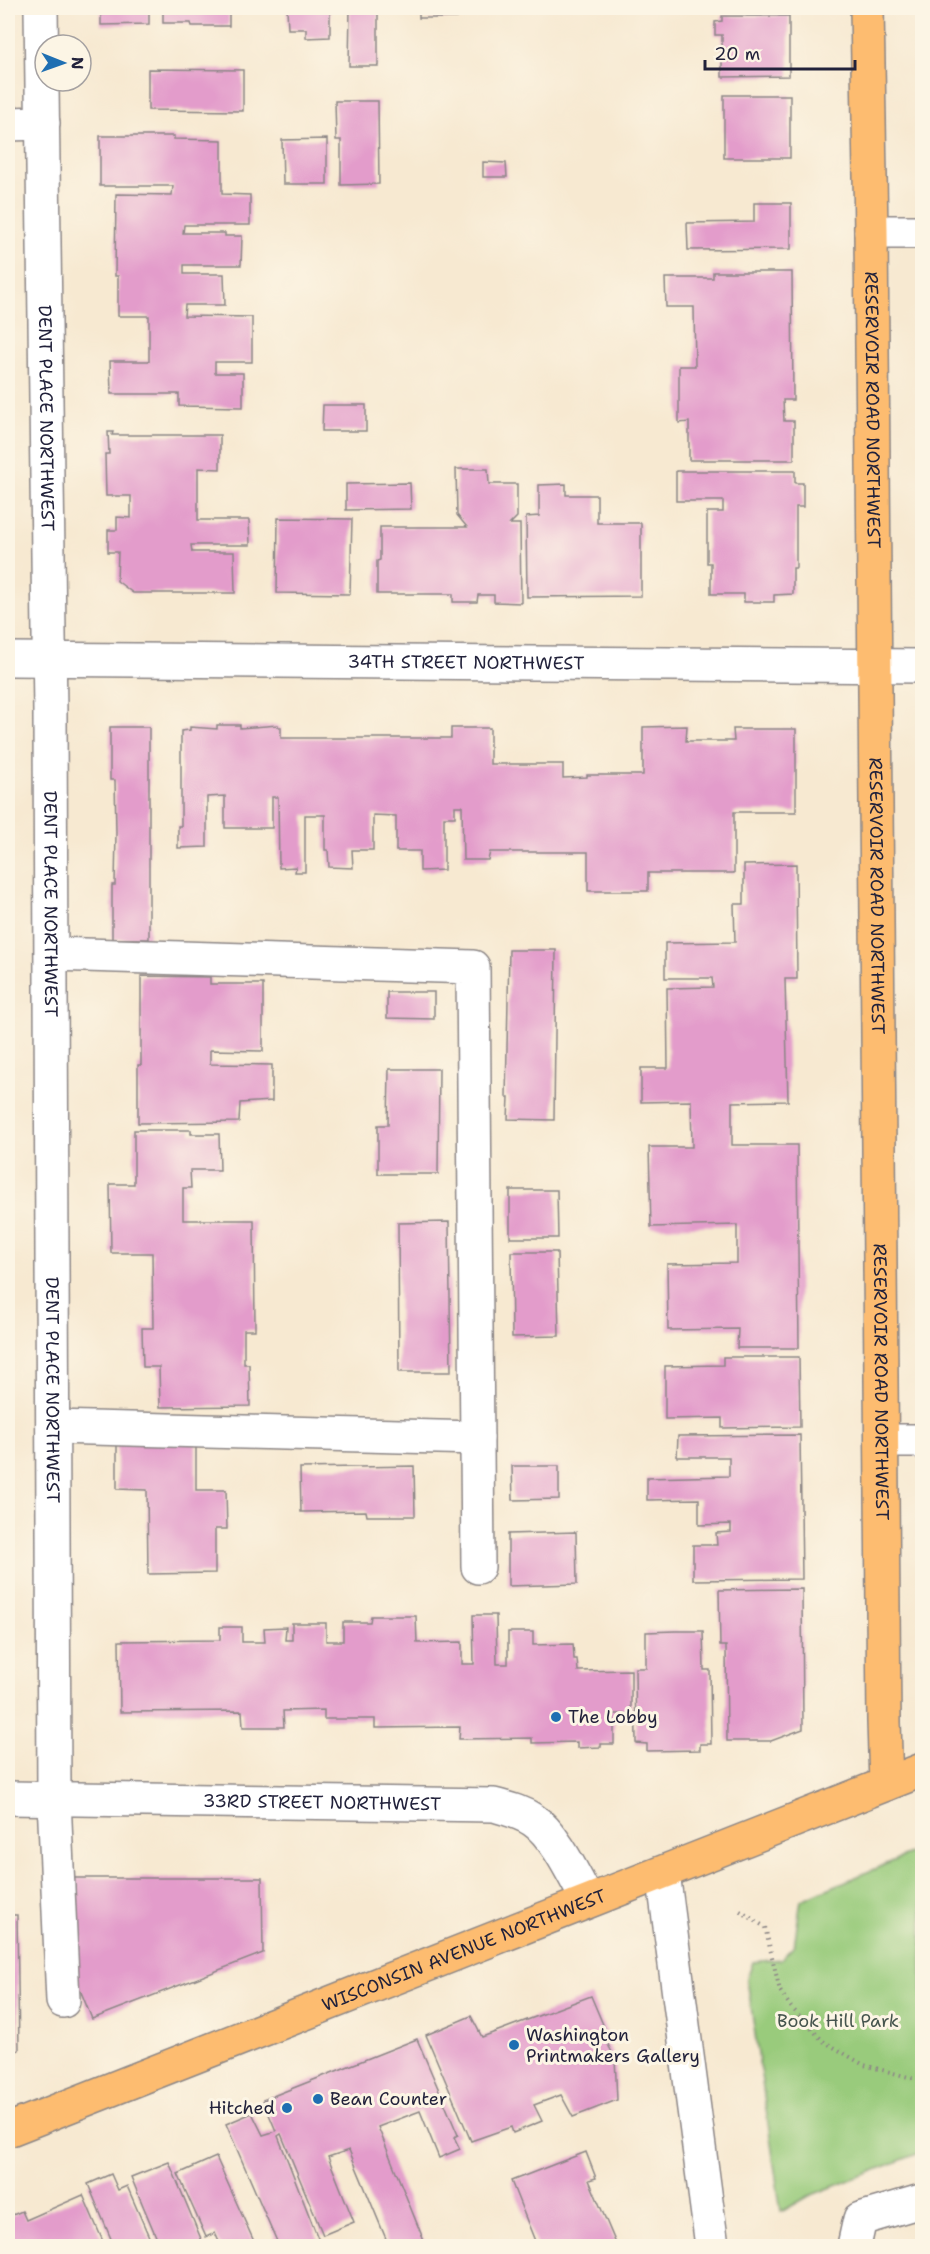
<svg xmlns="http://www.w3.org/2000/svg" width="930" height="2254" viewBox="0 0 930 2254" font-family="'Shantell Sans',sans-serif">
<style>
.green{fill:#99cb7b;stroke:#5e765b;stroke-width:1.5}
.building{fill:#e39ccb}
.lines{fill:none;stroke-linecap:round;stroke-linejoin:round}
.minor-casing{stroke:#8c8686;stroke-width:36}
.major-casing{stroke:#8c8686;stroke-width:36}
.path{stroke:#8c8686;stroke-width:4;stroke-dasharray:1.5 4.5;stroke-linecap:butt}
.minor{stroke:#fff;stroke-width:33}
.major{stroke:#fdbc6f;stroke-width:33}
.poi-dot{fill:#1f6fb2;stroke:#fcf5e5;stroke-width:2}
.labels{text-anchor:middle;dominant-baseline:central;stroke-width:6;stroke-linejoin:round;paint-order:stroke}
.street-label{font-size:18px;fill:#22223b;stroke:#fcf5e5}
.poi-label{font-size:18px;fill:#22223b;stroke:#fcf5e5;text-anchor:start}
.park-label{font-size:18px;fill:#46554e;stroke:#fcf5e5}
</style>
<rect width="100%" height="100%" fill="#fcf5e5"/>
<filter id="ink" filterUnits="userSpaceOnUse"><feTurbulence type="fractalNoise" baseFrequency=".0167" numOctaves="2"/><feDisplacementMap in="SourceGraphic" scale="12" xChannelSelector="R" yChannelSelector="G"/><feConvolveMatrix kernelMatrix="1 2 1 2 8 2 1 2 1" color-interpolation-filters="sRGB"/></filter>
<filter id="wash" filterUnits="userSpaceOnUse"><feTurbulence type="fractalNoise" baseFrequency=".008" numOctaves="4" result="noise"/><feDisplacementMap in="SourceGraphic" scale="24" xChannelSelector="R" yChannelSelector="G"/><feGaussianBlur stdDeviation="1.35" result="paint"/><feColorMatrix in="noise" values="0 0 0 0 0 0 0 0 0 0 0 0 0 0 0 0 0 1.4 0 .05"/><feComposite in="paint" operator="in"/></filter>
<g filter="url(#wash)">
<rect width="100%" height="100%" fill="#f7e9d1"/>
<!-- green -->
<polygon class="green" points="922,1849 922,2152 809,2196 781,2212 747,1979 753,1962 781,1959 794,1946 801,1900"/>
<g id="blocks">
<!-- building -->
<g class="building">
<polygon points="101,8 149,8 149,24 101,25"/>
<polygon points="163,8 229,8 229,26 192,26 191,23 163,23"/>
<polygon points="287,8 330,8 330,37 306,38 306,29 288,29"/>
<polygon points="350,8 378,8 378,66 349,66"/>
<rect x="419" y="8" width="38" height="10"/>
<polygon points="722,16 789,16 789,76 722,77 722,35 715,35 715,22 722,21"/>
<polygon points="148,69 243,70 243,111 148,110"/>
<rect x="724" y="95" width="66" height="63"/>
<polygon points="335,101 378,101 379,184 341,185 341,140 336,140"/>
<polygon points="100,136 174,136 174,139 222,140 222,194 250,195 250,225 184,225 183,233 225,233 225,236 242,236 241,265 184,265 184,274 224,274 225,305 185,305 184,316 252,317 252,362 215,362 215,373 243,373 243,407 179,406 179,394 111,394 110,361 149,361 149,316 118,316 118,276 115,276 116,194 172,195 173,186 100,186"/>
<polygon points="327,139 327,184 283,184 282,140"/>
<polygon points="483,162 506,163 507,177 483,177"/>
<polygon points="754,203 791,203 791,249 688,250 687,223 754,222"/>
<polygon points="713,272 792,272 793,400 783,400 784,421 794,421 794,460 689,460 689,422 679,423 679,366 695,366 694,307 666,307 665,278 713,278"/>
<polygon points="323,405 366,405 366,431 322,431"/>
<polygon points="108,432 113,432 112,435 220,435 220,469 198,468 198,520 249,520 250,545 191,545 192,552 234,552 235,593 133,593 117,581 118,552 108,552 108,530 117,530 117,517 131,518 131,496 106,496 105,454 109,454"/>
<polygon points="456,469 488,469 489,484 517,484 517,517 510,524 520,524 521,603 494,602 494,595 478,595 477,602 453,602 453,594 377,594 377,561 380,560 380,527 467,527 457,515"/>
<polygon points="676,471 795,471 795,483 803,483 803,507 796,507 796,568 793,568 793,594 774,595 774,602 744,602 744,594 711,594 711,563 707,563 707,512 723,512 723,501 676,501"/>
<polygon points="410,483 411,509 346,510 346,484"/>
<polygon points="566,484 566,495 597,495 597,523 641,523 641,596 527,597 526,517 539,516 539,485"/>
<polygon points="278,518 352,519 350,594 277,593"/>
<polygon points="217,725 240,725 240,728 278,725 278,727 281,727 281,738 451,738 451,728 490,728 490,764 563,764 563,778 587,777 587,775 643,775 643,727 687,726 686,741 734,741 733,729 796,729 796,812 734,812 734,873 648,873 648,891 588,891 588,852 490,852 488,860 463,860 462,806 455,806 455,817 444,817 444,870 420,871 420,851 396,851 396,816 373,815 373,850 352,850 353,868 329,867 328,850 325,850 325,815 305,815 305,872 295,872 296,867 279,868 278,797 272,797 272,828 225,828 225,796 207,797 207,847 178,848 178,826 181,826 181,731 190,730 190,727 217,729"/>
<polygon points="110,727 149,727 149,939 112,939 112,885 115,885 116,832 115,780 110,780"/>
<polygon points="796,864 797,979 785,979 788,1101 732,1102 732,1145 797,1145 799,1348 737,1348 738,1329 668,1330 667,1264 737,1263 737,1225 651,1227 649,1147 692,1147 691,1101 641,1102 641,1068 668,1068 667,988 713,987 712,978 665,978 665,943 735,942 734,904 744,904 744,865"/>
<polygon points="509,950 556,950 554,1120 508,1119 509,1097 506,1097"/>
<polygon points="141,976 210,977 210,984 263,984 263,1051 210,1050 210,1064 272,1065 272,1101 240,1103 239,1122 138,1123 138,1065 141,1065"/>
<polygon points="387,992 434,992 434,1019 387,1018"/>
<polygon points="389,1069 439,1069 438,1174 378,1174 378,1125 388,1125"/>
<polygon points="134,1130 191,1130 191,1134 219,1134 220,1170 190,1170 191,1188 183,1188 183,1220 254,1220 255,1330 244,1330 244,1364 249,1364 250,1406 160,1407 159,1367 143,1367 142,1328 153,1328 152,1253 111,1253 110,1184 134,1184"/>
<polygon points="510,1190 557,1190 558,1238 510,1238"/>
<polygon points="449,1222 451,1372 399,1372 398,1223"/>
<polygon points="511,1252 557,1252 559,1336 512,1337"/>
<polygon points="723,1357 799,1357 800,1427 722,1428 722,1418 665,1419 665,1366 723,1365"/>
<polygon points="800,1435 802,1579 693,1580 693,1545 717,1545 716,1533 731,1532 731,1524 699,1525 699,1499 647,1500 647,1478 729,1476 729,1457 677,1457 678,1436"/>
<polygon points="196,1441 196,1490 226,1490 227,1529 215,1529 215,1573 148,1574 147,1490 117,1489 117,1442"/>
<polygon points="414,1466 415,1516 367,1516 366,1511 301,1512 300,1468"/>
<polygon points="512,1466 559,1466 559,1499 513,1500"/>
<polygon points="576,1532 577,1584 508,1586 508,1534"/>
<polygon points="802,1589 803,1729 771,1741 727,1741 726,1646 720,1646 719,1590"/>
<polygon points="473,1615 496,1615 497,1664 508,1664 508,1632 533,1632 533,1645 573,1644 574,1659 577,1659 578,1671 631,1670 631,1714 614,1714 614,1744 601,1744 601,1747 577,1748 577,1742 532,1743 532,1738 459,1739 460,1727 375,1728 375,1719 324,1719 324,1710 283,1711 284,1727 243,1727 242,1711 120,1712 119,1641 220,1640 220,1627 242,1627 242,1642 265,1642 264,1628 286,1627 285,1640 292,1640 292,1623 326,1623 326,1641 343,1641 343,1622 370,1622 371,1616 416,1616 417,1643 462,1642 462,1664 474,1664"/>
<polygon points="675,1631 703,1631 704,1670 710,1670 711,1744 700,1744 700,1750 647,1751 647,1744 636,1743 635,1668 646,1668 646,1632"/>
<polygon points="70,1878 262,1878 263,1953 92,2019 68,1960"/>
<polygon points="8,1915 17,1915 19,2050 8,2054"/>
<polygon points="591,1996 607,2034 603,2035 615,2058 617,2100 573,2117 561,2095 534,2105 542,2121 513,2133 511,2127 471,2141 426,2035 471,2016 482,2037"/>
<polygon points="417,2039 458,2135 454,2137 460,2149 439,2158 420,2111 378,2127 426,2246 389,2246 349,2150 328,2157 354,2222 323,2235 281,2134 278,2136 321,2246 279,2246 226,2124 252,2113 263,2135 276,2131 263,2100"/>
<polygon points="586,2152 596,2178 589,2180 617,2246 537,2246 511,2181"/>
<polygon points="216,2157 256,2246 221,2246 215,2233 206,2237 178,2174"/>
<polygon points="169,2162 204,2246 168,2246 167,2244 160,2246 131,2177"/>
<polygon points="111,2174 118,2190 127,2186 153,2246 114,2246 88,2184"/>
<polygon points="83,2195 105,2246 9,2246 8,2217 22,2211 26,2220"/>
</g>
</g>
</g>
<g filter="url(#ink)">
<use href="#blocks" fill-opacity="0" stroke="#8c8686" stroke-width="1.5"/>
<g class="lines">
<defs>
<g id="minor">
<path id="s1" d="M41,8L50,713L54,1799L63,2001"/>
<polyline points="8,124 43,123"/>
<polyline points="871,232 922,232"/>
<path id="s2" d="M8,659L922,666"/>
<polyline points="52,954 473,967 478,1567"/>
<polyline points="54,1427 477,1438"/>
<polyline points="882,1441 922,1441"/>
<path id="s3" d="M8,1798L494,1805C508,1809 521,1812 533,1820C555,1834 575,1878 588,1901"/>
<polyline points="663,1873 712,2246"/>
<polyline points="854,2246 860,2219 921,2201"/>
</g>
<g id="major">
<path id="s4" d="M867,8L871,232L884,1722L886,1784"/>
<path id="s5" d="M8,2130L922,1770"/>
</g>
</defs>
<!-- minor casing -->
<use href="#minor" class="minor-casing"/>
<!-- major casing -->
<use href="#major" class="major-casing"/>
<!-- path -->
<polyline class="path" points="740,1911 765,1927 780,1991 791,2007 823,2041 864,2065 912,2078 922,2078"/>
<!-- minor -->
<use href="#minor" class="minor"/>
<!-- major -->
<use href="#major" class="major"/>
</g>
</g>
<!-- markers -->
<g class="poi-dot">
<circle cx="556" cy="1717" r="6"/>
<circle cx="514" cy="2045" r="6"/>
<circle cx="318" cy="2099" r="6"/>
<circle cx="287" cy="2108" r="6"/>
</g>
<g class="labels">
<!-- street labels -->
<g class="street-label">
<text stroke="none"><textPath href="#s4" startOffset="402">RESERVOIR ROAD NORTHWEST</textPath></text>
<text stroke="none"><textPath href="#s1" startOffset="410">DENT PLACE NORTHWEST</textPath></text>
<text stroke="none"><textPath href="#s2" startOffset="458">34TH STREET NORTHWEST</textPath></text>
<text stroke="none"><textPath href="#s4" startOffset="888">RESERVOIR ROAD NORTHWEST</textPath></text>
<text stroke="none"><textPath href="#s1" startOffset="896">DENT PLACE NORTHWEST</textPath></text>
<text stroke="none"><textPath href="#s4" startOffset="1374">RESERVOIR ROAD NORTHWEST</textPath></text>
<text stroke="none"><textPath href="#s1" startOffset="1382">DENT PLACE NORTHWEST</textPath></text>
<text stroke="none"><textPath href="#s3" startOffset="314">33RD STREET NORTHWEST</textPath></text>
<text stroke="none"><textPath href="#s5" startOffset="490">WISCONSIN AVENUE NORTHWEST</textPath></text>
</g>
<!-- poi labels -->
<g class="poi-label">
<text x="568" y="1717">The Lobby</text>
<text x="526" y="2035">Washington<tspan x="526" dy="21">Printmakers Gallery</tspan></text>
<text x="330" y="2099">Bean Counter</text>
<text x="275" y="2108" text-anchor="end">Hitched</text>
</g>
<!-- park labels -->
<g class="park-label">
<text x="838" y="2021">Book Hill Park</text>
</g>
</g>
<!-- margin -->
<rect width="930" height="2254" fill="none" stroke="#fcf5e5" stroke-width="30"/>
<!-- north arrow -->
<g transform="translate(63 63) rotate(91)"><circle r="28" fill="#fcf5e5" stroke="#a5a1a1" stroke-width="1.5"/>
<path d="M0-4.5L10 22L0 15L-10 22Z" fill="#1f6fb2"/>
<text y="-9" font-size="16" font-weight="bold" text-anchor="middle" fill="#22223b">N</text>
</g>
<!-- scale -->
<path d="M705 60v9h150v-9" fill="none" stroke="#22223b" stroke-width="3"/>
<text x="714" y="60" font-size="18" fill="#22223b" stroke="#fcf5e5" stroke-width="4.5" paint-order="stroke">20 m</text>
</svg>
